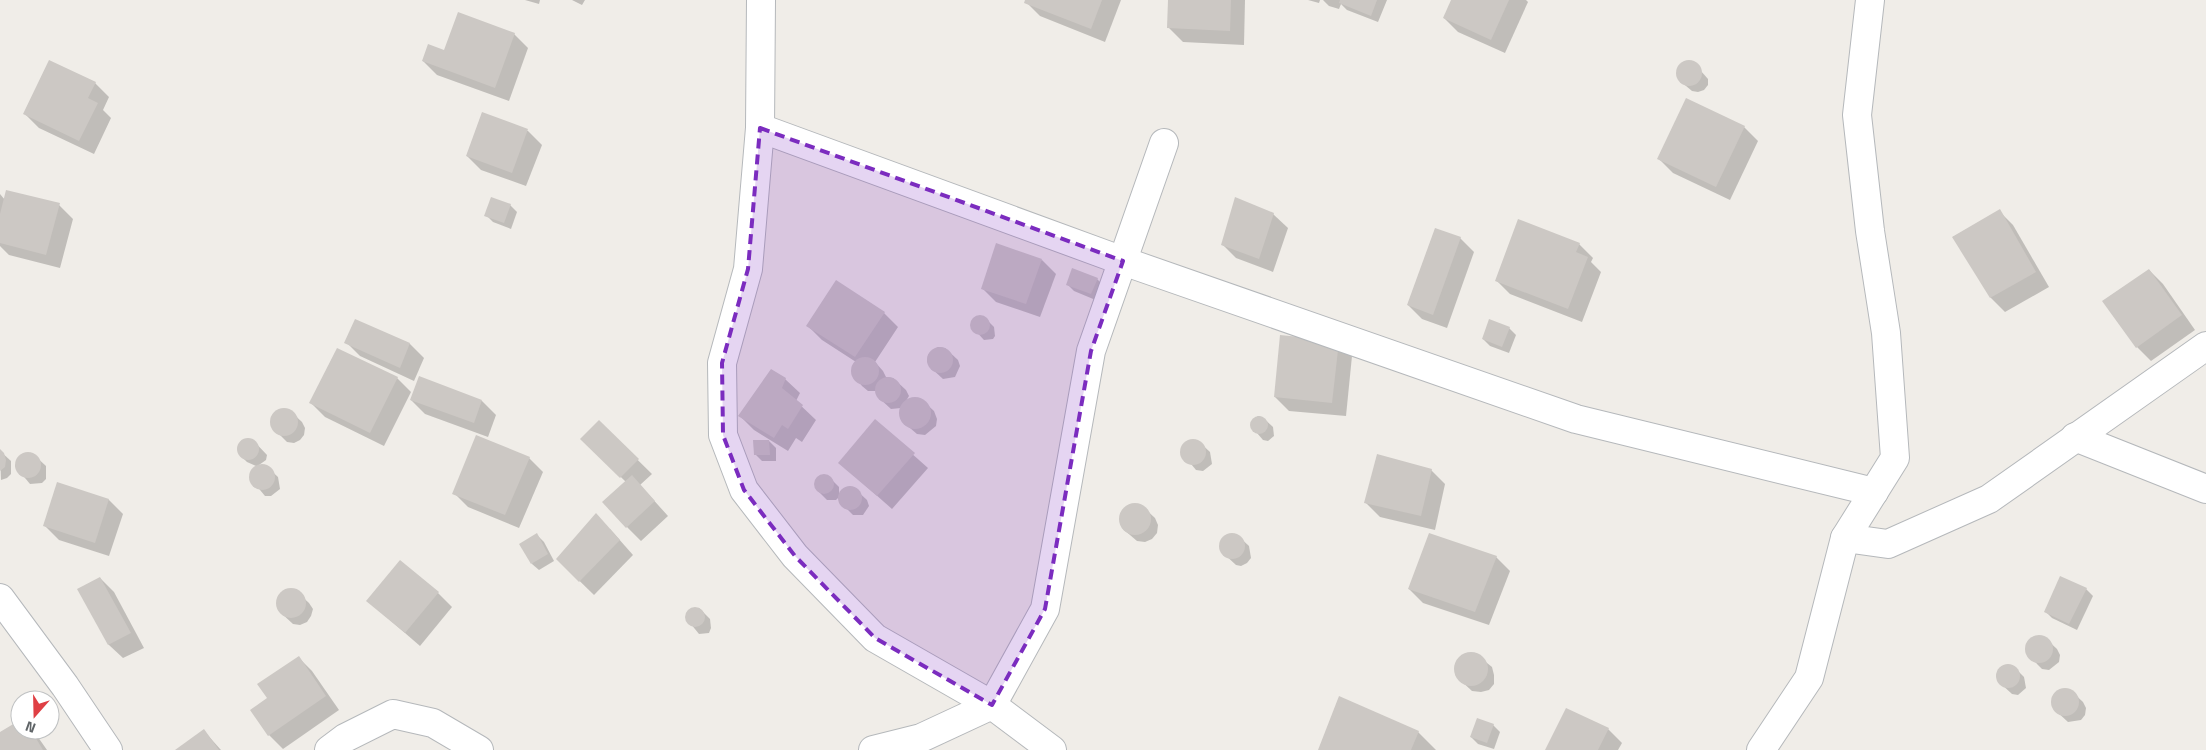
<svg xmlns="http://www.w3.org/2000/svg" width="2206" height="750" viewBox="0 0 2206 750" font-family="'Titillium Web',sans-serif">
<style>
.shadow{fill:#0003}
.building{fill:#ccc8c4}
.lines{fill:none;stroke-linecap:round;stroke-linejoin:round}
.minor-casing{stroke:#b5b8bb;stroke-width:30}
.minor{stroke:#fff;stroke-width:28}
.marked{fill:#7b2cbf;fill-opacity:0.2;stroke:#7b2cbf;stroke-width:4;stroke-dasharray:10 6;stroke-linejoin:round}
</style>
<rect width="100%" height="100%" fill="#f0ede8"/>
<!-- shadow -->
<g class="shadow">
<polygon points="525,0 540,0 539,4"/>
<polygon points="572,0 585,0 582,5"/>
<polygon points="1027,0 1121,0 1105,42 1040,16 1026,2"/>
<polygon points="1170,0 1245,0 1244,45 1183,42 1169,28"/>
<polygon points="1308,0 1320,0 1319,3"/>
<polygon points="1323,0 1387,0 1378,22 1347,10 1341,4 1339,9 1329,6"/>
<polygon points="1452,0 1526,0 1528,2 1505,53 1458,32 1444,18"/>
<polygon points="514,34 528,48 509,101 437,75 423,61 445,51"/>
<polygon points="1687,61 1693,62 1708,79 1708,85 1704,90 1698,92 1692,91 1679,80 1677,74 1678,68 1681,64"/>
<polygon points="95,83 109,97 103,110 111,118 94,154 39,128 25,114"/>
<polygon points="482,114 528,131 542,145 526,186 481,170 467,156"/>
<polygon points="1744,127 1758,141 1730,200 1673,173 1659,159"/>
<polygon points="0,194 5,200 59,205 73,219 60,268 9,255 0,246"/>
<polygon points="510,205 517,212 511,229 493,222 486,215"/>
<polygon points="1999,211 2013,225 2049,287 2005,312 1991,298 1953,237"/>
<polygon points="1273,214 1288,228 1273,272 1236,258 1222,244"/>
<polygon points="1460,238 1474,252 1447,328 1422,319 1408,305"/>
<polygon points="1579,244 1593,258 1591,262 1601,272 1582,322 1510,294 1496,280"/>
<polygon points="1042,260 1056,274 1040,317 996,302 982,288"/>
<polygon points="2149,270 2163,284 2195,330 2151,361 2137,347"/>
<polygon points="1097,279 1104,286 1098,301 1074,291 1067,284"/>
<polygon points="884,313 898,327 875,362 883,371 886,377 893,378 906,390 909,396 906,401 913,398 921,399 934,411 937,419 936,426 925,435 917,434 903,422 900,414 901,408 891,409 878,397 876,391 868,391 862,386 852,373 853,366 856,362 822,340 808,326"/>
<polygon points="984,317 994,327 995,336 993,339 984,340 971,326 974,318"/>
<polygon points="356,321 410,344 424,358 414,381 360,356 346,342"/>
<polygon points="1509,328 1516,335 1509,353 1490,346 1483,339"/>
<polygon points="1338,342 1352,356 1346,416 1289,411 1275,397"/>
<polygon points="938,347 945,348 958,360 960,366 955,377 943,379 930,367 927,361 928,355 933,350"/>
<polygon points="397,378 411,392 384,446 325,417 311,403"/>
<polygon points="785,379 800,393 796,401 816,420 802,442 796,438 788,451 754,430 740,416"/>
<polygon points="411,400 482,401 496,415 488,437 425,414"/>
<polygon points="282,410 289,410 302,422 305,428 304,435 300,440 294,443 287,442 275,430 272,424 273,417 277,412"/>
<polygon points="1258,416 1262,417 1273,427 1274,436 1268,441 1263,440 1251,426 1251,422"/>
<polygon points="875,421 928,468 892,509 840,463"/>
<polygon points="599,422 652,474 640,485 668,516 641,541 627,527 626,482 582,439"/>
<polygon points="252,439 267,455 266,460 259,465 266,466 278,477 280,489 271,496 265,496 250,478 251,472 256,466 247,462 240,455 239,445 242,440"/>
<polygon points="1191,440 1198,441 1210,452 1212,464 1203,471 1196,470 1182,453 1186,442"/>
<polygon points="769,441 776,448 776,461 762,461 755,454"/>
<polygon points="0,451 11,461 11,474 7,478 1,480"/>
<polygon points="27,453 33,454 46,466 46,479 42,483 30,484 15,466 21,455"/>
<polygon points="529,458 543,472 519,528 468,507 454,493"/>
<polygon points="1431,470 1445,484 1435,530 1380,517 1366,503"/>
<polygon points="828,476 839,487 839,497 836,500 827,500 816,489 816,480 819,477"/>
<polygon points="58,484 109,500 123,514 109,556 59,540 45,526"/>
<polygon points="845,489 855,489 867,500 869,506 863,515 853,515 841,503 840,498"/>
<polygon points="1133,504 1141,505 1155,518 1158,525 1157,533 1152,539 1145,542 1137,541 1123,529 1120,521 1120,514 1125,508"/>
<polygon points="610,529 633,555 594,595 557,559"/>
<polygon points="1231,534 1237,535 1249,546 1251,558 1247,563 1241,566 1236,565 1223,553 1220,547 1222,541 1225,536"/>
<polygon points="537,535 544,542 554,561 539,570 532,564"/>
<polygon points="1496,557 1510,571 1489,625 1423,603 1409,589"/>
<polygon points="100,578 114,592 144,648 123,658 109,645 79,589"/>
<polygon points="2086,589 2093,596 2077,630 2052,618 2045,611"/>
<polygon points="289,590 296,591 309,603 313,609 311,616 307,622 300,625 293,624 280,612 277,605 278,598 283,592"/>
<polygon points="438,593 452,607 420,646 368,601"/>
<polygon points="694,608 699,608 710,619 711,628 709,633 699,634 686,618 687,614"/>
<polygon points="2044,637 2057,649 2060,655 2059,662 2049,670 2042,669 2037,664 2026,651 2027,644 2031,639"/>
<polygon points="1469,653 1477,655 1492,667 1494,675 1494,684 1489,690 1481,692 1472,691 1458,678 1455,671 1456,663 1461,656"/>
<polygon points="298,657 312,671 339,710 283,749 269,735 268,698"/>
<polygon points="2007,666 2013,666 2024,677 2026,688 2018,695 2012,694 2000,683 1998,672"/>
<polygon points="2063,689 2070,690 2083,702 2086,708 2085,715 2081,720 2068,722 2055,710 2052,704 2053,697 2057,692"/>
<polygon points="20,721 20,730 33,730 47,750 0,750 0,734"/>
<polygon points="1493,725 1500,732 1494,749 1478,744 1471,737"/>
<polygon points="1608,729 1622,743 1618,750 1547,750"/>
<polygon points="204,731 221,750 177,750"/>
<polygon points="1418,732 1436,750 1320,750"/>
</g>
<!-- building -->
<g class="building">
<polygon points="1025,0 1102,0 1091,29 1024,3"/>
<polygon points="1168,0 1231,0 1230,31 1167,28"/>
<polygon points="1340,0 1377,0 1371,16 1339,3"/>
<polygon points="1451,0 1509,0 1491,40 1443,18"/>
<polygon points="458,12 515,33 495,88 422,61 428,44 444,50"/>
<polygon points="49,60 96,82 88,98 98,103 79,141 23,114"/>
<circle cx="1689" cy="73" r="13"/>
<polygon points="1686,98 1745,126 1716,187 1657,159"/>
<polygon points="482,112 528,129 512,173 466,156"/>
<polygon points="6,190 60,203 46,255 0,243 0,214"/>
<polygon points="491,197 511,204 504,223 484,216"/>
<polygon points="1235,197 1274,213 1259,259 1221,245"/>
<polygon points="2000,209 2036,272 1990,298 1952,237"/>
<polygon points="1518,219 1580,243 1576,252 1588,257 1568,309 1495,281"/>
<polygon points="1435,228 1461,237 1433,315 1407,305"/>
<polygon points="996,243 1042,259 1026,304 981,289"/>
<polygon points="1072,268 1098,278 1091,294 1066,285"/>
<polygon points="2149,269 2182,315 2136,348 2102,301"/>
<polygon points="836,280 885,312 855,357 806,326"/>
<circle cx="980" cy="325" r="10"/>
<polygon points="355,319 410,343 400,368 344,343"/>
<polygon points="1489,319 1510,327 1502,347 1482,339"/>
<polygon points="1280,335 1339,341 1332,403 1274,397"/>
<circle cx="940" cy="360" r="13"/>
<polygon points="337,348 398,377 370,433 309,403"/>
<circle cx="865" cy="371" r="14"/>
<polygon points="771,369 786,378 782,388 803,405 788,429 782,425 774,438 738,416"/>
<polygon points="419,376 482,400 474,423 410,400"/>
<circle cx="888" cy="390" r="13"/>
<circle cx="915" cy="413" r="16"/>
<circle cx="284" cy="422" r="14"/>
<circle cx="1259" cy="425" r="9"/>
<polygon points="875,419 915,453 877,496 838,463"/>
<polygon points="599,420 639,459 620,478 580,439"/>
<polygon points="476,435 530,457 505,515 452,494"/>
<circle cx="248" cy="449" r="11"/>
<circle cx="1193" cy="452" r="13"/>
<polygon points="753,440 769,440 770,455 754,455"/>
<polygon points="0,449 4,453 6,460 5,467 0,471"/>
<circle cx="28" cy="465" r="13"/>
<polygon points="1377,454 1432,469 1421,516 1364,503"/>
<circle cx="262" cy="477" r="13"/>
<circle cx="824" cy="484" r="10"/>
<polygon points="632,475 655,501 626,528 602,502"/>
<polygon points="57,482 109,499 95,543 43,526"/>
<circle cx="850" cy="498" r="12"/>
<circle cx="1135" cy="519" r="16"/>
<polygon points="596,513 620,540 579,582 556,559"/>
<polygon points="537,533 548,554 531,564 519,544"/>
<polygon points="1429,533 1497,556 1475,612 1408,589"/>
<circle cx="1232" cy="546" r="13"/>
<polygon points="400,560 439,592 405,633 366,601"/>
<polygon points="2060,576 2087,588 2069,624 2044,612"/>
<polygon points="100,577 131,633 108,645 77,589"/>
<circle cx="291" cy="603" r="15"/>
<circle cx="695" cy="617" r="10"/>
<circle cx="2039" cy="649" r="14"/>
<circle cx="1471" cy="669" r="17"/>
<polygon points="299,656 326,696 268,736 250,710 267,698 257,684"/>
<circle cx="2008" cy="676" r="12"/>
<circle cx="2065" cy="702" r="14"/>
<polygon points="1339,696 1419,731 1411,750 1318,750"/>
<polygon points="1566,708 1609,728 1598,750 1545,750"/>
<polygon points="1477,718 1494,724 1487,743 1470,737"/>
<polygon points="20,720 20,730 31,730 43,750 0,750 0,732"/>
<polygon points="204,729 219,750 175,750"/>
</g>
<g class="lines">
<defs>
<g id="minor">
<polyline points="761,0 760,128 748,269 722,363 723,435 744,490 795,556 875,638 992,705 1052,750"/>
<polyline points="760,128 1123,261 1576,419 1874,492"/>
<polyline points="2075,437 2206,489"/>
<polyline points="1845,538 1888,544 1989,499 2206,346"/>
<polyline points="0,598 65,686 108,750"/>
<polyline points="329,750 345,738 393,714 433,723 479,750"/>
<polyline points="873,750 921,738 992,705 1045,609 1091,351 1164,143"/>
<polyline points="1761,750 1809,678 1845,538 1895,458 1886,333 1870,231 1857,115 1870,0"/>
</g>
</defs>
<!-- minor casing -->
<use href="#minor" class="minor-casing"/>
<!-- minor -->
<use href="#minor" class="minor"/>
</g>
<!-- marked area -->
<path class="marked" d="M760,128L1123,261L1091,351L1045,609L992,705L875,638L795,556L744,490L723,435L722,363L748,269Z"/>
<!-- north arrow -->
<g transform="translate(35 715) rotate(200)"><circle r="24" fill="#ffffff" stroke="#bfc1c2"/>
<path d="M0-4L9 19L0 12L-9 19Z" fill="#df3f44"/>
<text y="-8" font-size="14" font-weight="bold" text-anchor="middle" fill="#5f6467">N</text>
</g>
</svg>
